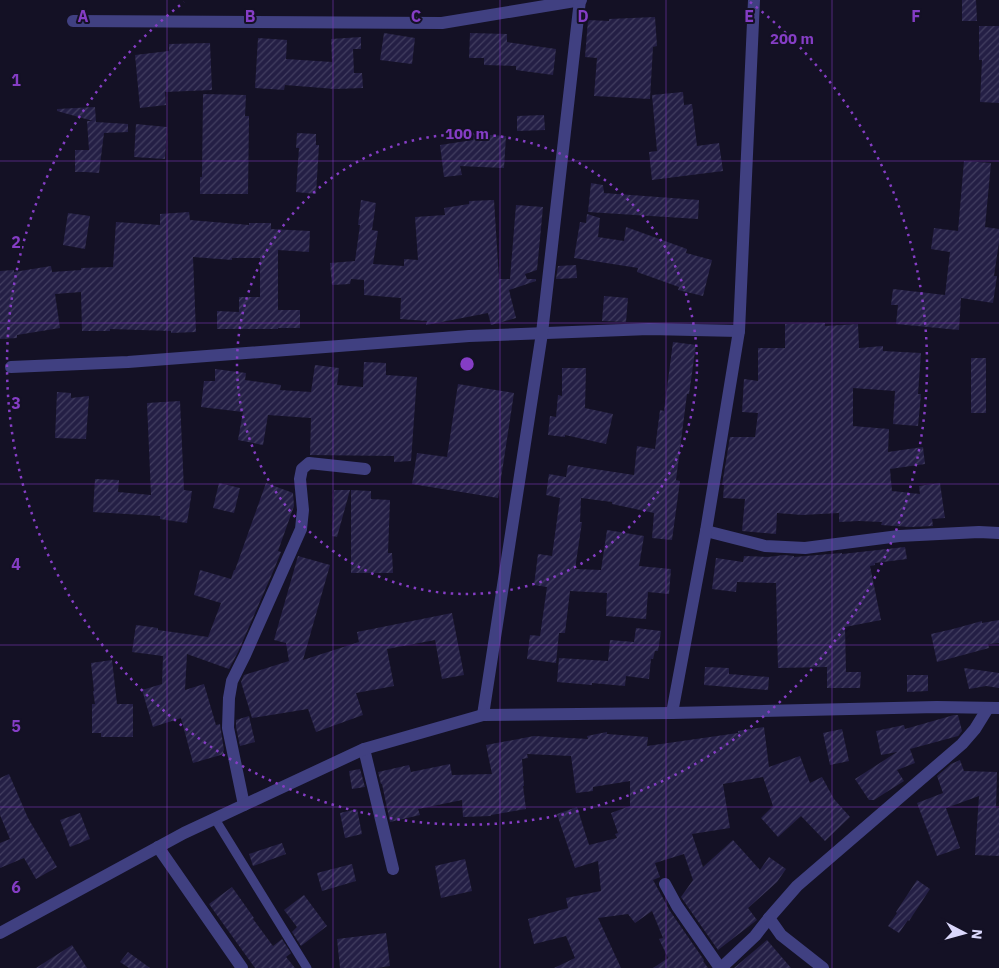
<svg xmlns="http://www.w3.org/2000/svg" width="999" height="968" viewBox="0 0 999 968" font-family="'IBM Plex Sans',sans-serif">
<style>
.building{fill:url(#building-hatch)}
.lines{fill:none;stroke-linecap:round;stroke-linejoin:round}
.lane{stroke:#404081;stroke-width:9}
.street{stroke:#404081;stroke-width:12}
.grid{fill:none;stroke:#853dc5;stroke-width:1;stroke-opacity:0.55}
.ring{fill:none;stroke:#853dc5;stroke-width:2.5;stroke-dasharray:2.5 5}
.grid-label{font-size:16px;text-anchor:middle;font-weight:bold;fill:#853dc5;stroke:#141125;stroke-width:4;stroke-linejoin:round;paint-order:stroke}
.centre{fill:#853dc5;stroke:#141125;stroke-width:2.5}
.ring-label{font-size:15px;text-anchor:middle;font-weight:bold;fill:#853dc5;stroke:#141125;stroke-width:4;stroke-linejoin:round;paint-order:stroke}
</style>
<defs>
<pattern id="building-hatch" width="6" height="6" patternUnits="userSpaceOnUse" patternTransform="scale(1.25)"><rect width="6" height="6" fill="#241f45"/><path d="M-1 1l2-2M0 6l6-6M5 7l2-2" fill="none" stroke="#433f61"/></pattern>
</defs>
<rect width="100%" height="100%" fill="#141125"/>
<!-- building -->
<g class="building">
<polygon points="962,0 976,0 977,21 962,21"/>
<polygon points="655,17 657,46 653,47 650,99 594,96 597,58 585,57 588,20 609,21 609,19"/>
<polygon points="979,26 999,26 999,103 980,102 982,60 979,60"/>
<polygon points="384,33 415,38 412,64 380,60"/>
<polygon points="470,33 507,34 507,42 556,49 553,75 516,70 516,66 484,65 484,58 469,58"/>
<polygon points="361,37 361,49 353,49 354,73 362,73 363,88 335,89 285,85 284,90 255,88 258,38 287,40 286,59 332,62 331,39"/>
<polygon points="210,43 212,90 165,92 166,105 140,108 135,55 169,51 169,44"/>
<polygon points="683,92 684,105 692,104 697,146 719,143 723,171 652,180 649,152 657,151 652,95"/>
<polygon points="203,94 246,95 245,116 249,116 248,194 200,194 200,177 202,177"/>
<polygon points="95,107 96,122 128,124 128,132 104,133 99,173 86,172 75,172 75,150 89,150 87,121 93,121 57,111 57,109"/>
<polygon points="544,115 545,130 517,131 517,116"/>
<polygon points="136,124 167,127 165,159 134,157"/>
<polygon points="297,133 316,134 316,145 319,145 316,194 296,192 299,148 296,148"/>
<polygon points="474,134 506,136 504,168 460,166 462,175 444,177 440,145 473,140"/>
<polygon points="964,161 991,163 985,227 999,229 999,242 994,276 997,276 993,303 961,298 959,330 896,324 898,305 891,305 893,289 945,295 950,252 931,249 934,228 958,231"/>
<polygon points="591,183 603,185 604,193 699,200 698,219 588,212"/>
<polygon points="361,200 376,203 372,230 378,231 373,264 404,266 404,259 418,260 415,217 445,215 444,208 469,204 469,201 494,200 499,279 510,279 516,205 543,207 537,270 525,274 527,279 536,279 536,281 509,290 516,318 491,325 488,313 426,325 427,321 400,319 401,298 364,295 364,280 351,279 350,284 332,285 330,263 355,261 360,225 358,225"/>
<polygon points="189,212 190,220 249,225 249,223 271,223 271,229 310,231 309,252 278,250 278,310 300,310 300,328 278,328 278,329 217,329 217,311 239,312 239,297 260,297 260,258 232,258 232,260 193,257 196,332 171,333 171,331 110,329 110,331 82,331 81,292 55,294 60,328 17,335 17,338 0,339 0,271 14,270 14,272 51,266 52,272 81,270 81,268 113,267 116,222 160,225 160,214"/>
<polygon points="68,213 90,216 85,249 63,245"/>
<polygon points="587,214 600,218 598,237 624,241 626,227 687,249 686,253 712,260 703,296 678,290 679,287 637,272 638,268 574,258 580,222 586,223"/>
<polygon points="576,265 577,278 556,279 558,266"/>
<polygon points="604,296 628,298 626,322 602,321"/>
<polygon points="825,323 825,326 858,324 859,348 883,346 883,351 921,353 918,394 921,394 918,426 893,424 895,391 853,388 853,426 889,429 888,452 923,447 925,464 890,469 892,491 920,494 919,486 940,483 945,518 932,519 933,526 910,527 881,525 882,522 859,521 839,522 839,513 802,515 777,513 776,534 742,531 745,499 723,498 724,485 722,485 730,437 755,437 758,413 742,412 744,379 758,381 758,348 785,348 785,324"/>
<polygon points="673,342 696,345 689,394 687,394 676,480 680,481 672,540 652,538 654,513 612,504 612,502 581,498 580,522 582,522 575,569 601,570 607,530 644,536 639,566 671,569 669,594 648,592 646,619 606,616 607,593 570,591 565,633 559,633 556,663 527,659 530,635 540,636 547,587 534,585 538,554 552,556 560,498 546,495 549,474 566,477 568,465 634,475 637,446 655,449 660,410 664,411"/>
<rect x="971" y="358" width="15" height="55"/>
<polygon points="364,362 386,363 386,375 417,377 411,461 394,462 394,456 310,455 311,418 268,415 263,445 238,440 243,412 201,407 204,381 215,381 215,369 246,373 245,380 281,385 280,390 311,392 315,365 339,368 337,385 363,387"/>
<polygon points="562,368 586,368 585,408 613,414 606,444 565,435 565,437 548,435 550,416 556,417 558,395 562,396"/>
<polygon points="458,384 514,393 498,498 412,484 417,453 447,457"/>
<polygon points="57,392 71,393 71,398 89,396 86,439 55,438"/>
<polygon points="180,401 184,490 192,491 187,523 160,519 160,516 93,512 95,479 119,480 118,492 151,495 147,403"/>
<polygon points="219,483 240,488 234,513 213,508"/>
<polygon points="266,483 293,493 294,506 278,551 281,552 275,567 238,652 229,669 187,654 185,690 204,684 216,725 220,724 224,750 223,751 224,754 193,763 181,718 153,727 142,690 162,684 163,656 132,652 136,625 158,628 158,630 208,637 221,603 194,595 200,570 231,579 234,570 235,570"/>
<polygon points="334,490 350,490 337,537 332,536"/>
<polygon points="351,490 371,491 371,499 390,500 388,553 392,553 393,573 351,573"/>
<polygon points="905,547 907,559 875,563 875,565 870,566 881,620 845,627 846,672 861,672 860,688 827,688 827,667 778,668 776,583 737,582 736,592 712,589 716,558 743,562 744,556 768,557 784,555 794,556 794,557 842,553 842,554"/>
<polygon points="298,556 330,565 303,660 359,642 357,632 452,613 464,675 442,679 435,640 387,649 394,686 356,693 363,715 316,732 308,709 252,718 241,682 244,675 289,661 286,643 274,640"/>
<polygon points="999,620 999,643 988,644 989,648 937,662 931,634 953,629 982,621 982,623"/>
<polygon points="636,628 661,631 658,651 655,651 653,659 651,659 649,679 626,676 625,686 592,683 592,685 557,682 559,658 608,661 610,640 634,642"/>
<polygon points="112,660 117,704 133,704 133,737 101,737 101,733 92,733 92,704 95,704 93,691 94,691 91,663"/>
<polygon points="705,667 729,668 729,674 769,677 768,690 704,685"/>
<polygon points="964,668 999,673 999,688 986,686 969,689"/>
<polygon points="907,675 928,675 928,691 907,692"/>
<polygon points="954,715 958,715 962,731 958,736 910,749 915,763 897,770 904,781 874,800 869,800 855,779 897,752 881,755 876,731 904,725 905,729"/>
<polygon points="249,716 255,742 240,746 236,727 236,720"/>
<polygon points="764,727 769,767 800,756 810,783 822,777 834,799 850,817 825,841 801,816 778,837 761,818 773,806 763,777 723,784 730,828 692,834 703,867 733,840 760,870 769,857 786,869 777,882 748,908 757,920 718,950 681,897 693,880 684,854 655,863 660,877 653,880 670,911 704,960 703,961 708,968 653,968 668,958 659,939 663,938 652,911 635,923 628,914 598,918 621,968 554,968 575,958 566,936 534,944 528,919 568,908 566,898 601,891 598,861 575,868 557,814 577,807 589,845 617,838 615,834 618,833 611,813 630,806 630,781 593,787 593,791 576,793 571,756 527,754 528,758 522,759 524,786 523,786 526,809 491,815 491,816 463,817 462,800 418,809 420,815 390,822 382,784 381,784 378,772 409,765 411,772 450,764 452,775 492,774 486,745 534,736 588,739 587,736 607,732 607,734 648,737 647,746 738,733 738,731"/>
<polygon points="842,729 849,761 830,765 823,733"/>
<polygon points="960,760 964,771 997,772 996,808 999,808 999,856 975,855 979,796 946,808 960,848 937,856 917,803 943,793 937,776 951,764"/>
<polygon points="360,769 365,787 352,789 349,771"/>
<polygon points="9,774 28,818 57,867 36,879 24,858 0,868 0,843 10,839 0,815 0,778"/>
<polygon points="357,809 362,834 345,838 340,813"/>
<polygon points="80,813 90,839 70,847 60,820"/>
<polygon points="282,843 286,854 253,866 249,854"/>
<polygon points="465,859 472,891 441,898 435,866"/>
<polygon points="352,864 356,881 322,891 317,873"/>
<polygon points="917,880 930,889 909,921 908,920 899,933 888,926 897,913 896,912"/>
<polygon points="232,887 254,918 253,919 273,946 282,939 291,953 286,957 295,968 255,968 209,904"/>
<polygon points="304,895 327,926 301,946 292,932 297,927 284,910"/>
<polygon points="386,933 390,966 377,968 340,968 337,939"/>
<polygon points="767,940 791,968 734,968"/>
<polygon points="72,945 87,968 36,968"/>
<polygon points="128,952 150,968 129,968 120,962"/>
</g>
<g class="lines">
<!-- lane -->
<polyline class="lane" points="215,819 307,968"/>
<!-- street -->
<g class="street">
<polyline points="73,21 442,23 581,0"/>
<polyline points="11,367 128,362 469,336 649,329 739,331"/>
<polyline points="706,531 765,546 805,548 899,536 979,532 999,533"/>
<polyline points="672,713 706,531 739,331 754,0"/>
<polyline points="483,715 542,333 580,0"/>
<polyline points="364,749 393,869"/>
<polyline points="244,805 228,728 229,698 232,681 245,655 301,529 303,510 300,479 302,469 309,463 365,469"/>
<polyline points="158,847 242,968"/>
<polyline points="665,884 677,906 720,968"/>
<polyline points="0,933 184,833 364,749 483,715 672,713 937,707 999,708"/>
<polyline points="721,968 755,936 769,918"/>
<polyline points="823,968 781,935 769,918 797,886 962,744 975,729 988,708"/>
</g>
</g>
<!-- grid -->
<path class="grid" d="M167,0V968M333,0V968M500,0V968M666,0V968M832,0V968M0,161H999M0,323H999M0,484H999M0,645H999M0,807H999"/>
<!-- distance rings -->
<g class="ring">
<circle cx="467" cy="364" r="230"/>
<path d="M750 2A460 460 0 1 1 184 2"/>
</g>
<g class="grid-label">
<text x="83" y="22">A</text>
<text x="250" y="22">B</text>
<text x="416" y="22">C</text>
<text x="583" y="22">D</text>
<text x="749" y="22">E</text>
<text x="916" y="22">F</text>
<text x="16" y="86">1</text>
<text x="16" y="248">2</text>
<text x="16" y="409">3</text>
<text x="16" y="570">4</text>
<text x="16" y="732">5</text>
<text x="16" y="893">6</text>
</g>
<circle cx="467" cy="364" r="8" class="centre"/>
<g class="ring-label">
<text x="792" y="44">200 m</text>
<text x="467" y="139">100 m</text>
</g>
<!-- north arrow -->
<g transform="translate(964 933) rotate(96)" stroke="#141125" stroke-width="4" paint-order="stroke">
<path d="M0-4L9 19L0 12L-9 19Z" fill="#dbd8fc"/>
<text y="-8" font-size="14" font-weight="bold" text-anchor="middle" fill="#dbd8fc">N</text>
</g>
</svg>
